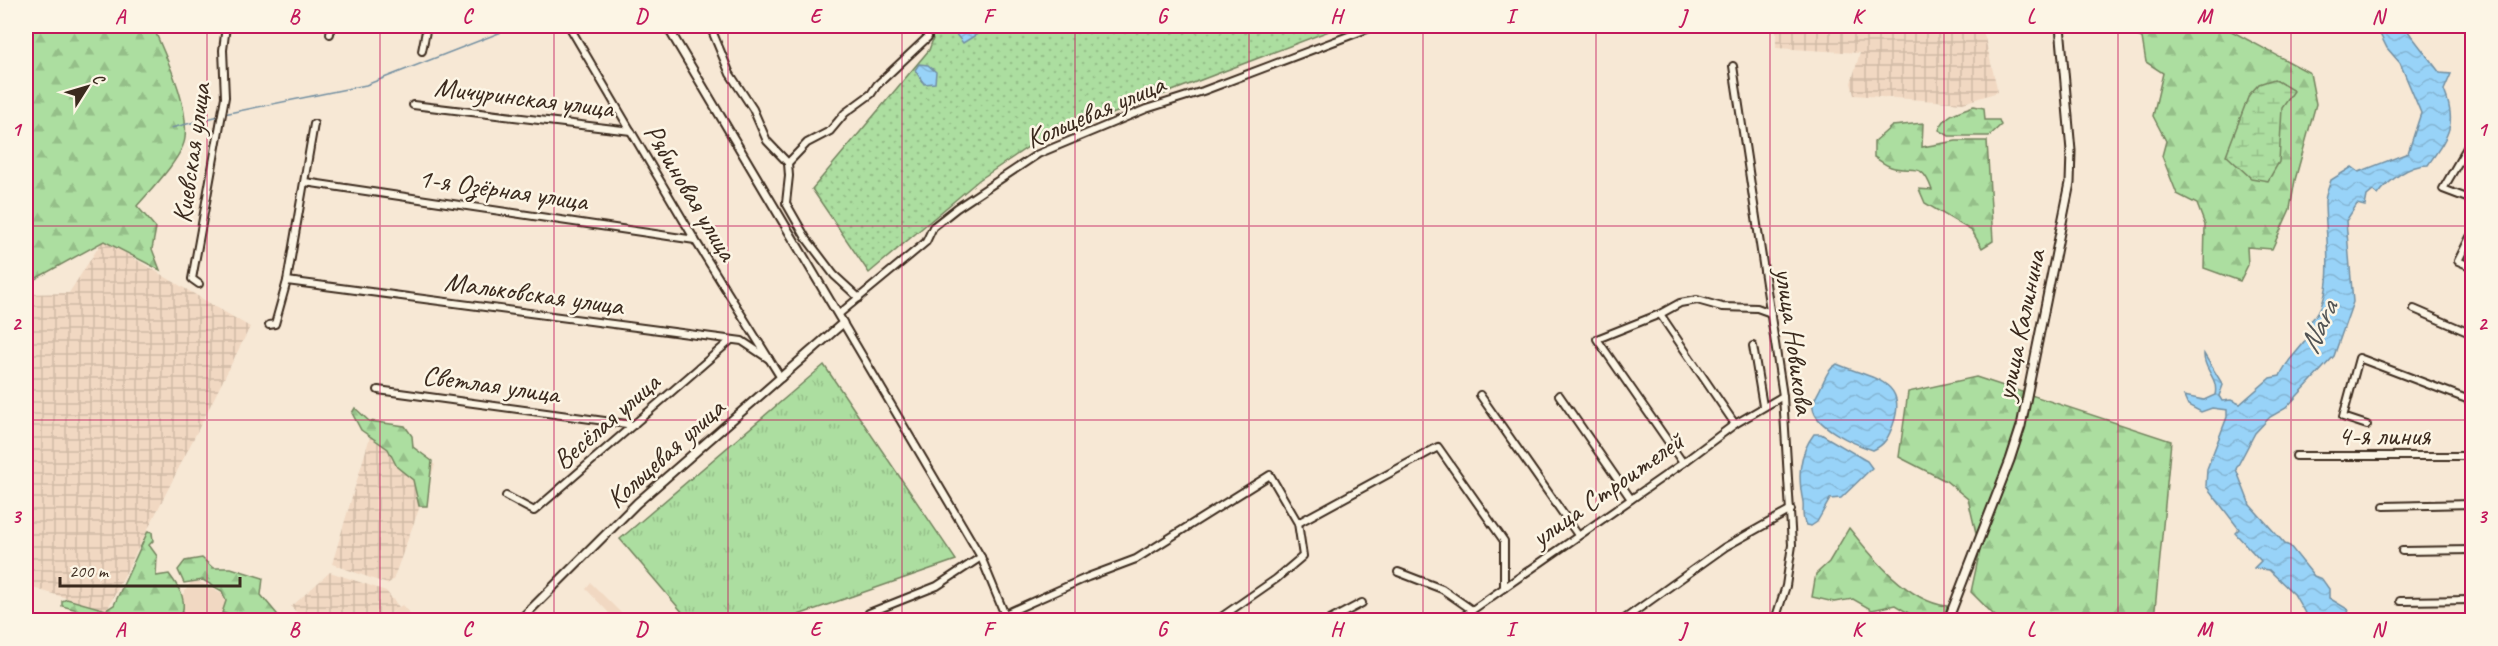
<svg xmlns="http://www.w3.org/2000/svg" width="2498" height="646" viewBox="0 0 2498 646" font-family="Caveat,sans-serif">
<style>
.built{fill:#f1d8c2}
.industrial{fill:url(#industrial-grid)}
.grass{fill:url(#grass-tufts);stroke:#74845f;stroke-width:1.5}
.forest{fill:url(#forest-firs);stroke:#74845f;stroke-width:1.5}
.wetland{fill:url(#wetland-marsh);stroke:#74845f;stroke-width:1.5}
.garden{fill:url(#garden-dots);stroke:#74845f;stroke-width:1.5}
.water{fill:url(#water-waves);stroke:#738fa1;stroke-width:1.5}
.lines{fill:none;stroke-linecap:round;stroke-linejoin:round}
.stream{stroke:#738fa1;stroke-width:1.5}
.minor-casing{stroke:#3b2a1e;stroke-width:10}
.tertiary-casing{stroke:#3b2a1e;stroke-width:11}
.minor{stroke:#fcf5e5;stroke-width:6}
.tertiary{stroke:#fcf5e5;stroke-width:7}
.grid{fill:none;stroke:#c2185b;stroke-width:1.5;stroke-opacity:0.55}
.labels{text-anchor:middle;dominant-baseline:central;stroke-width:5;stroke-linejoin:round;paint-order:stroke}
.street-label{font-size:28px;fill:#3b2a1e;stroke:#fcf5e5}
.water-label{font-size:30px;font-style:italic;fill:#525454;stroke:#fcf5e5}
.neatline{fill:none;stroke:#c2185b;stroke-width:2}
.grid-label{font-size:20px;text-anchor:middle;font-weight:bold;fill:#c2185b}
</style>
<defs>
<pattern id="industrial-grid" width="8" height="8" patternUnits="userSpaceOnUse" patternTransform="scale(1.5)"><rect width="8" height="8" fill="#f1d8c2"/><path d="M0 4h8M4 0v8" fill="none" stroke="#d0baa6"/></pattern>
<pattern id="grass-tufts" width="24" height="20" patternUnits="userSpaceOnUse" patternTransform="scale(1.5)"><rect width="24" height="20" fill="#acdea0"/><path d="M3 7l-1-3M5 7V3M7 7l1-3M15 17l-1-3M17 17v-4M19 17l1-3" fill="none" stroke="#95bf89"/></pattern>
<pattern id="forest-firs" width="22" height="20" patternUnits="userSpaceOnUse" patternTransform="scale(1.5)"><rect width="22" height="20" fill="#acdea0"/><path d="M5 1l3.5 6h-7zM16 11l3.5 6h-7z" fill="#95bf89"/></pattern>
<pattern id="wetland-marsh" width="20" height="14" patternUnits="userSpaceOnUse" patternTransform="scale(1.5)"><rect width="20" height="14" fill="#acdea0"/><path d="M1 5h8M5 5V1M11 12h8M15 12V8" fill="none" stroke="#95bf89"/></pattern>
<pattern id="garden-dots" width="8" height="8" patternUnits="userSpaceOnUse" patternTransform="scale(1.5)"><rect width="8" height="8" fill="#acdea0"/><path d="M2 2h.1M6 6h.1" fill="none" stroke="#95bf89" stroke-width="1.8" stroke-linecap="round"/></pattern>
<pattern id="water-waves" width="16" height="10" patternUnits="userSpaceOnUse" patternTransform="scale(1.5)"><rect width="16" height="10" fill="#98d3f8"/><path d="M0 5q4-4 8 0t8 0" fill="none" stroke="#84b5d4"/></pattern>
</defs>
<rect width="100%" height="100%" fill="#f7e8d5"/>
<filter id="ink" filterUnits="userSpaceOnUse"><feTurbulence type="fractalNoise" baseFrequency=".0167" numOctaves="2"/><feDisplacementMap in="SourceGraphic" scale="12" xChannelSelector="R" yChannelSelector="G"/><feConvolveMatrix kernelMatrix="1 2 1 2 8 2 1 2 1" color-interpolation-filters="sRGB"/></filter>
<g filter="url(#ink)">
<!-- built -->
<g class="built">
<polygon points="193,579 230,597 217,620 166,620"/>
<polygon points="591,583 623,615 618,620 603,620 609,613 586,589"/>
<polygon points="402,605 416,620 383,620 399,607"/>
</g>
<!-- industrial -->
<g class="industrial">
<polygon points="1776,26 1982,26 1998,92 1963,103 1854,95 1851,83 1860,53 1776,48"/>
<polygon points="103,240 250,327 107,610 26,586 26,294 69,293"/>
<polygon points="375,420 435,465 393,580 387,584 332,564"/>
<polygon points="330,572 386,591 399,607 383,620 305,620 291,607"/>
</g>
<!-- grass -->
<polygon class="grass" points="824,365 956,560 784,620 689,620 620,539"/>
<!-- forest -->
<g class="forest">
<path d="M26,26H153C166,59 189,101 185,138C183,157 150,191 137,206L156,228L152,249L160,270L104,241L26,284Z"/>
<polygon points="2113,26 2189,26 2191,30 2224,27 2310,73 2316,104 2295,180 2290,209 2272,249 2247,247 2248,265 2240,281 2204,268 2205,225 2197,204 2177,194 2162,156 2166,141 2153,116 2163,73 2146,62 2142,38"/>
<path d="M1974,106L1984,108L1985,120H1999L2001,125L1989,136H1949L1939,130C1945,114 1959,111 1974,106Z"/>
<path d="M1923,123L1922,147L1956,141H1987L1993,241L1982,248L1972,231L1925,203L1919,189L1932,190C1921,159 1912,174 1891,167C1885,165 1879,160 1874,157V142L1892,126Z"/>
<polygon points="1976,377 2171,441 2154,620 2006,620 1997,618 1971,592 1980,550 1968,499 1946,481 1899,457 1908,392"/>
<polygon points="355,408 369,421 405,426 412,436 413,447 432,461 427,506 419,506 413,480 397,467 388,449 361,430 352,413"/>
<path d="M1849,528C1872,557 1908,602 1947,606L1944,620H1920L1895,605L1872,610L1853,599L1834,602L1812,597L1816,574L1829,562Z"/>
<path d="M148,531L152,532L153,541L149,545L157,556L156,576L169,574C181,590 188,601 180,620H115L62,606V601L67,599L106,610L114,605Z"/>
<polygon points="202,558 213,568 231,568 263,578 261,595 282,620 246,620 242,617 222,613 226,601 222,591 203,580 184,583 178,570 185,561"/>
</g>
<!-- wetland -->
<polygon class="wetland" points="2274,79 2294,91 2282,108 2279,162 2268,181 2251,178 2226,155 2249,95 2259,84"/>
<!-- garden -->
<polygon class="garden" points="926,26 1342,26 1031,145 979,180 869,273 812,189 929,50 933,39"/>
<!-- water -->
<g class="water">
<polygon points="952,26 975,26 979,33 963,43 954,32"/>
<path d="M2376,26H2404L2440,73L2451,74L2444,90C2458,125 2448,136 2428,165C2409,165 2389,180 2378,195L2373,191L2367,196L2365,206L2357,204L2346,221L2353,302L2334,356L2286,408L2270,417L2255,433L2236,469L2250,505L2285,544L2290,546L2314,576L2322,579L2329,589V598L2349,610L2345,620H2309L2294,594L2269,570L2254,568L2261,561L2235,533L2239,529L2206,486L2207,469L2227,417V410L2212,408L2201,412L2188,405L2184,396L2204,400L2215,395C2219,378 2203,370 2204,354L2223,385L2219,396L2222,401L2231,400L2240,404L2270,378L2280,376C2287,357 2306,347 2312,328L2309,322C2338,301 2325,235 2325,202C2325,195 2329,187 2331,180L2352,167L2359,172L2408,153L2421,113L2400,63L2387,48Z"/>
<polygon points="919,64 928,65 936,72 935,83 924,84 915,70"/>
<path d="M1837,364C1868,378 1910,379 1893,425C1889,436 1885,445 1873,450C1857,445 1810,426 1813,404C1814,399 1819,392 1821,387C1825,378 1828,369 1837,364Z"/>
<path d="M1814,434H1821L1867,461L1872,468L1841,498L1830,499L1817,522L1811,526L1806,525C1801,517 1804,511 1803,502C1798,478 1798,455 1814,434Z"/>
</g>
<g class="lines">
<!-- stream -->
<g class="stream">
<polyline points="224,114 366,85 517,26"/>
<polyline points="171,128 219,116"/>
</g>
<defs>
<g id="minor">
<polyline points="569,26 695,240 781,378"/>
<polyline points="710,26 730,74 753,109 767,141 788,163 789,176 786,203 806,238 834,275 859,298"/>
<polyline points="330,34 331,26"/>
<polyline points="422,51 427,26"/>
<polyline points="1733,66 1783,396 1792,545 1786,586 1775,620"/>
<polyline points="413,105 631,131"/>
<polyline points="2472,139 2443,189 2472,200"/>
<polyline points="788,163 807,143 830,131 845,113 871,94 877,85 928,37 923,26"/>
<polyline points="305,182 695,240"/>
<polyline points="2470,237 2458,261 2472,267"/>
<polyline points="287,281 742,341 769,359"/>
<polyline points="199,284 192,279 225,97 223,50 226,26"/>
<polyline points="2414,309 2472,334"/>
<polyline points="839,314 926,242 933,227 957,208 1038,154 1146,109 1203,91 1375,26"/>
<polyline points="1660,314 1735,424"/>
<polyline points="843,323 981,557 1007,620"/>
<polyline points="269,325 275,324 287,281 314,124"/>
<polyline points="1753,346 1763,406"/>
<polyline points="378,390 634,425"/>
<polyline points="1480,395 1578,535"/>
<polyline points="1559,395 1631,499"/>
<polyline points="2367,425 2343,417 2359,358 2472,401"/>
<polyline points="2296,456 2472,456"/>
<polyline points="1683,463 1597,339 1660,314 1680,303 1697,300 1722,307 1757,308 1771,313"/>
<polyline points="506,496 534,511 730,341"/>
<polyline points="2384,506 2472,504"/>
<polyline points="1298,523 1438,447 1504,541 1504,588"/>
<polyline points="2402,551 2472,550"/>
<polyline points="1398,572 1442,589 1472,610"/>
<polyline points="2400,601 2472,600"/>
<polyline points="1005,614 1088,577 1136,559 1270,475 1298,523 1303,556 1276,579 1217,620"/>
<polyline points="871,620 869,613 937,586 981,557"/>
<polyline points="1330,620 1362,603"/>
<polyline points="1458,620 1683,463 1735,424 1783,396"/>
<polyline points="1623,620 1725,547 1791,510"/>
</g>
<g id="tertiary">
<polyline points="520,620 637,503 843,323 667,26"/>
<polyline points="1948,620 2010,460 2021,426 2070,183 2071,151 2060,26"/>
</g>
</defs>
<!-- minor casing -->
<use href="#minor" class="minor-casing"/>
<!-- tertiary casing -->
<use href="#tertiary" class="tertiary-casing"/>
<!-- minor -->
<use href="#minor" class="minor"/>
<!-- tertiary -->
<use href="#tertiary" class="tertiary"/>
</g>
</g>
<!-- grid -->
<path class="grid" d="M207,26V620M380,26V620M554,26V620M728,26V620M902,26V620M1075,26V620M1249,26V620M1423,26V620M1596,26V620M1770,26V620M1944,26V620M2118,26V620M2291,26V620M26,226H2472M26,420H2472"/>
<g class="labels">
<!-- street labels -->
<g class="street-label">
<text transform="translate(524 97) rotate(7)">Мичуринская улица</text>
<text transform="translate(1095 111) rotate(-23)">Кольцевая улица</text>
<text transform="translate(191 153) rotate(-82)">Киевская улица</text>
<text transform="translate(503 189) rotate(8)">1-я Озёрная улица</text>
<text transform="translate(691 192) rotate(59)">Рябиновая улица</text>
<text transform="translate(534 293) rotate(8)">Мальковская улица</text>
<text transform="translate(2020 325) rotate(-78)">улица Калинина</text>
<text transform="translate(1795 341) rotate(82)">улица Новикова</text>
<text transform="translate(491 384) rotate(8)">Светлая улица</text>
<text transform="translate(606 421) rotate(-41)">Весёлая улица</text>
<text x="2384" y="435">4-я линия</text>
<text transform="translate(665 453) rotate(-42)">Кольцевая улица</text>
<text transform="translate(1607 489) rotate(-35)">улица Строителей</text>
</g>
<!-- water labels -->
<g class="water-label">
<text transform="translate(2318 327) rotate(-65)">Nara</text>
</g>
</g>
<!-- margin -->
<rect width="2498" height="646" fill="none" stroke="#fcf5e5" stroke-width="66"/>
<!-- north arrow -->
<g transform="translate(87 87) rotate(53)" stroke="#fcf5e5" stroke-width="4.5" paint-order="stroke">
<path d="M0-4.5L10 22L0 15L-10 22Z" fill="#3b2a1e"/>
<text y="-9" font-size="16" font-weight="bold" text-anchor="middle" fill="#3b2a1e">С</text>
</g>
<!-- scale -->
<path d="M60 577v9h180v-9" fill="none" stroke="#3b2a1e" stroke-width="3"/>
<text x="69" y="577" font-size="18" fill="#3b2a1e" stroke="#fcf5e5" stroke-width="4.5" paint-order="stroke">200 m</text>
<rect x="33" y="33" width="2432" height="580" class="neatline"/>
<g class="grid-label">
<text x="120" y="23">A</text>
<text x="294" y="23">B</text>
<text x="467" y="23">C</text>
<text x="641" y="23">D</text>
<text x="815" y="23">E</text>
<text x="988" y="23">F</text>
<text x="1162" y="23">G</text>
<text x="1336" y="23">H</text>
<text x="1510" y="23">I</text>
<text x="1683" y="23">J</text>
<text x="1857" y="23">K</text>
<text x="2031" y="23">L</text>
<text x="2204" y="23">M</text>
<text x="2378" y="23">N</text>
<text x="16" y="136">1</text>
<text x="2482" y="136">1</text>
<text x="16" y="330">2</text>
<text x="2482" y="330">2</text>
<text x="16" y="523">3</text>
<text x="2482" y="523">3</text>
<text x="120" y="636">A</text>
<text x="294" y="636">B</text>
<text x="467" y="636">C</text>
<text x="641" y="636">D</text>
<text x="815" y="636">E</text>
<text x="988" y="636">F</text>
<text x="1162" y="636">G</text>
<text x="1336" y="636">H</text>
<text x="1510" y="636">I</text>
<text x="1683" y="636">J</text>
<text x="1857" y="636">K</text>
<text x="2031" y="636">L</text>
<text x="2204" y="636">M</text>
<text x="2378" y="636">N</text>
</g>
</svg>
